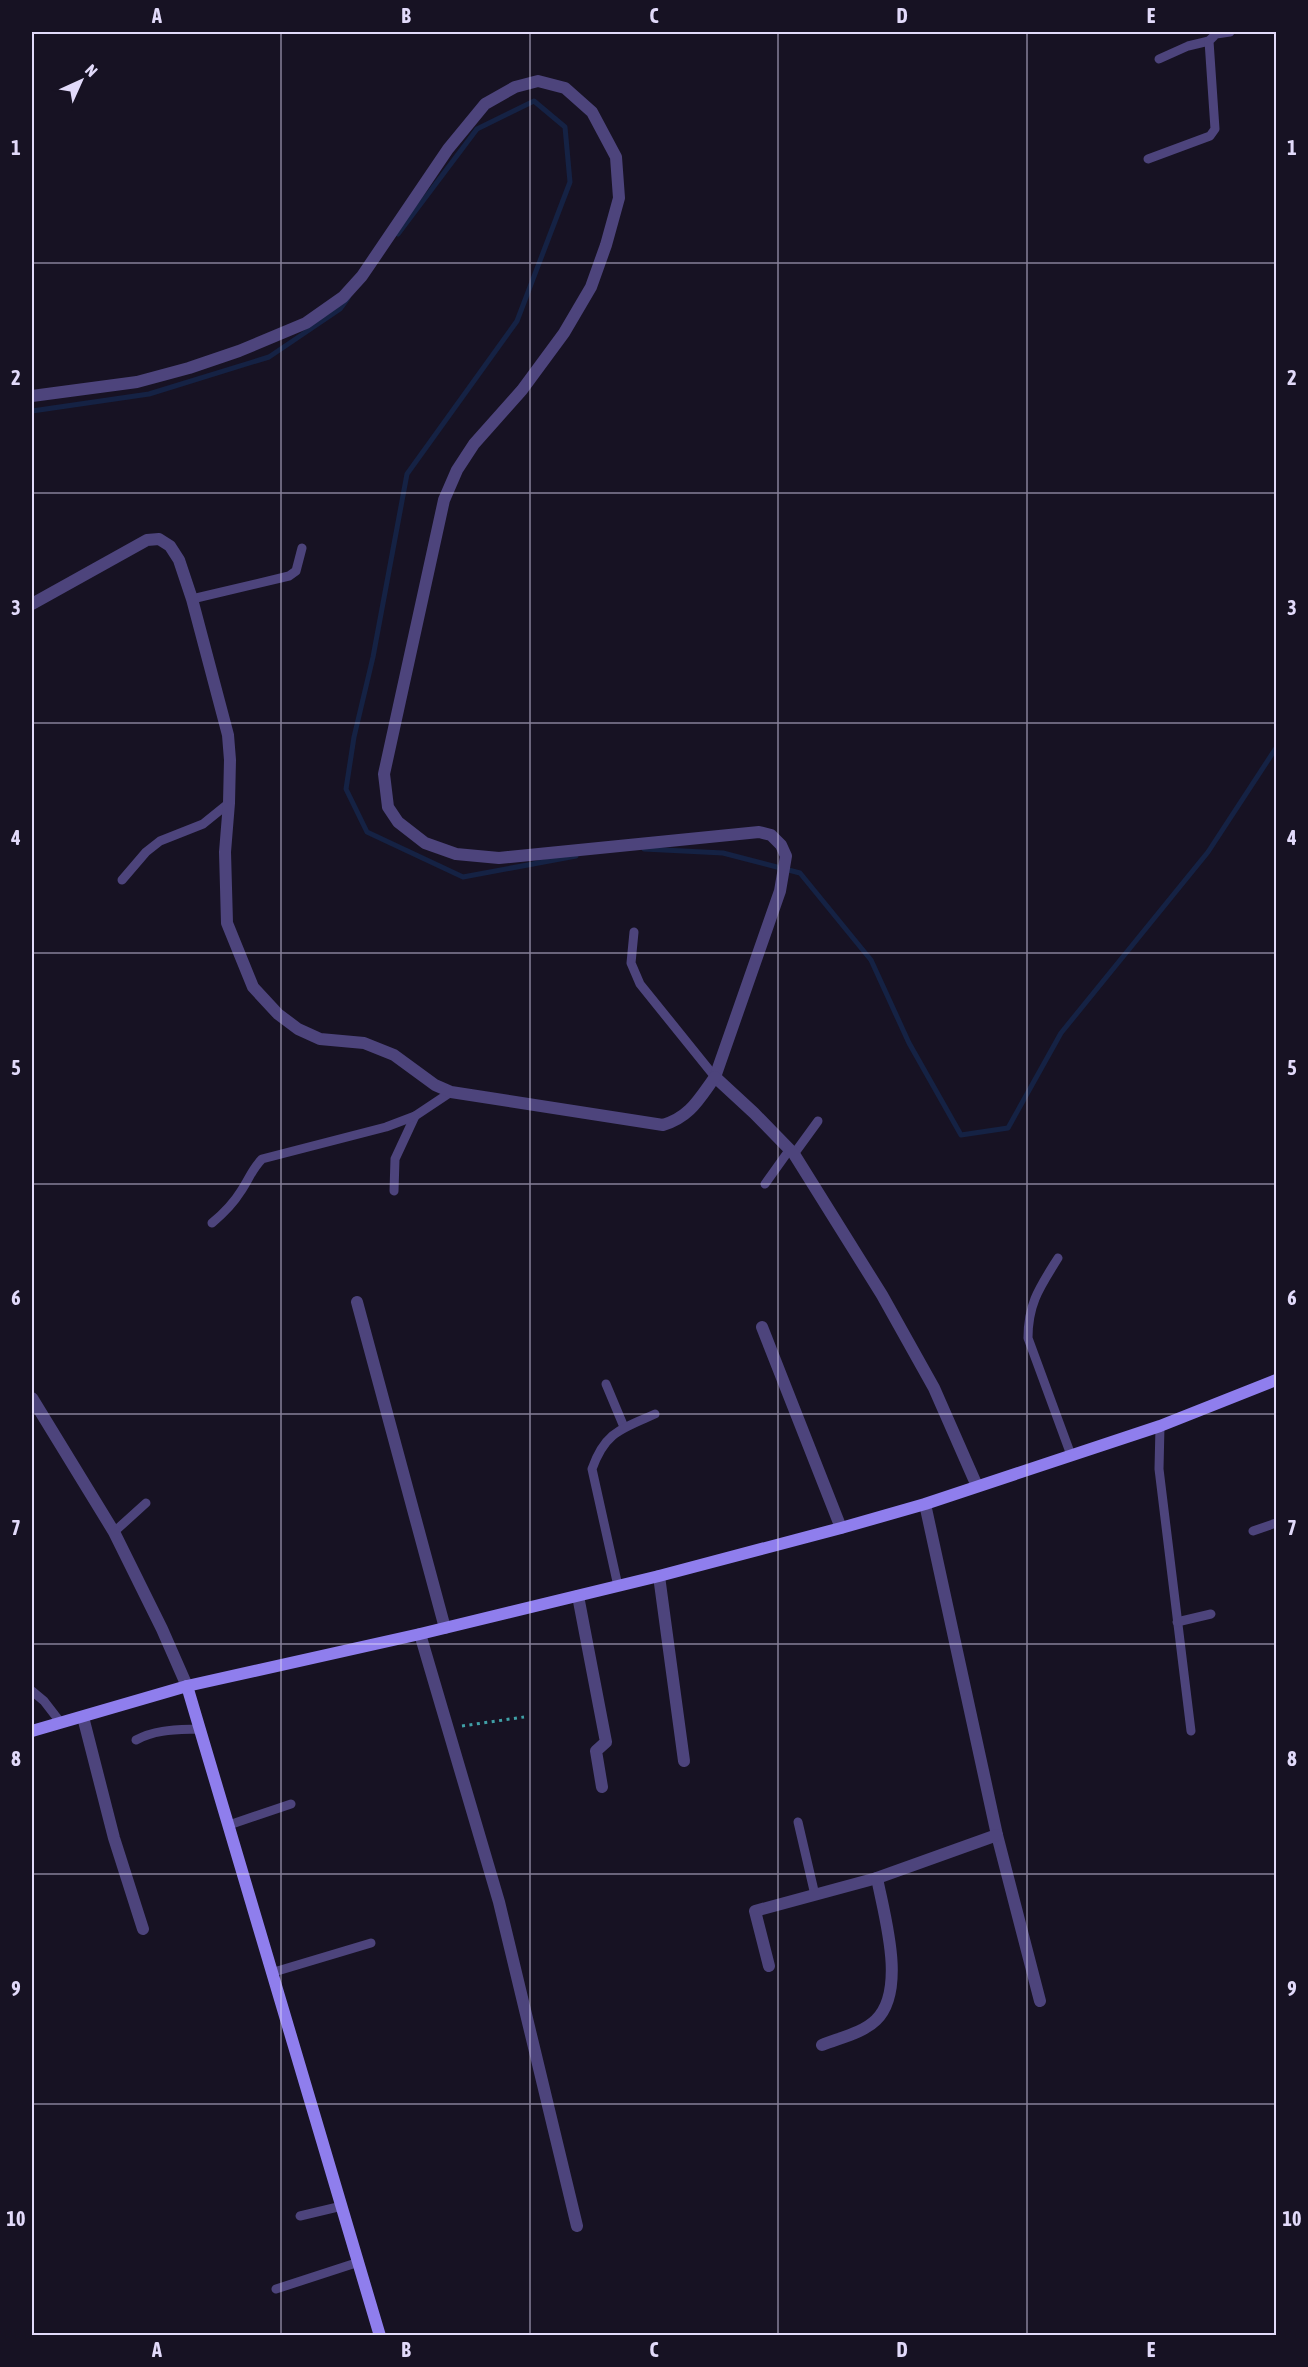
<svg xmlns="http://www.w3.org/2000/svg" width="1308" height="2367" viewBox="0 0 1308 2367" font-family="'Asap Condensed',sans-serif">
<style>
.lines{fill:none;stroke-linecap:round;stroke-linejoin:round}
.stream{stroke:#152244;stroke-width:5}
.path{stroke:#40a0a7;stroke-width:3;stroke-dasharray:3 4.5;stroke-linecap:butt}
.lane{stroke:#4d447c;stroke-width:9}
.street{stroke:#4d447c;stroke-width:12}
.secondary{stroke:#8f7eed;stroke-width:12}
.grid{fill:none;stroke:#e2dafa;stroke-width:1.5;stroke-opacity:0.55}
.neatline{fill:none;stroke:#e2dafa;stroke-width:2}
.grid-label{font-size:20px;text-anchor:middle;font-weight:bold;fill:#e2dafa}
</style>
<rect width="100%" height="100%" fill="#171223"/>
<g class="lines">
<!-- stream -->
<g class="stream">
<polyline points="398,234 477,129 534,101 565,127 570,182 517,321 407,474 373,657 354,737 346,789 367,832 463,877 576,856"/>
<polyline points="32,411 149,394 269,357 340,309 348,298"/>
<polyline points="644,849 723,853 800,873 871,960 909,1043 961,1135 1008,1128 1061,1033 1208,852 1276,748"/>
</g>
<!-- path -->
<polyline class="path" points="462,1726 524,1717"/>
<!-- lane -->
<g class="lane">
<polyline points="1159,59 1188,46 1209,41"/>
<polyline points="1148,159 1210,136 1215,129 1209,41 1216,34 1230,32"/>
<polyline points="192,599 289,576 296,571 302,548"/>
<polyline points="122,880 146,852 160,841 203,824 229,803"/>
<polyline points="634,932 631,963 640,984 715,1077"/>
<polyline points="794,1154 818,1121"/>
<polyline points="765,1184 790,1149"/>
<polyline points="394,1191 395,1159 415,1116"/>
<path d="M212,1223C224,1213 233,1204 241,1191C249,1179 252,1169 262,1159L386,1127L415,1116L451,1092"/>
<path d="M1058,1258C1040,1287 1028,1303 1028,1338L1071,1455"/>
<polyline points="606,1384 624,1427"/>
<polyline points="1160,1426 1159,1469 1191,1731"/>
<polyline points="1253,1531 1276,1523"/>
<polyline points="114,1532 146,1503"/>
<path d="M618,1586L592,1469C605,1432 621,1429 655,1414"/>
<polyline points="1177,1622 1211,1614"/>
<polyline points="32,1691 44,1701 61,1723"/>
<path d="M136,1740C156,1729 177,1730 200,1729"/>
<polyline points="798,1822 815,1895"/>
<polyline points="229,1825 291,1804"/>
<polyline points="274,1972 371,1943"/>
<polyline points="300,2216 342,2206"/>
<polyline points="276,2289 359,2262"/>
</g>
<!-- street -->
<g class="street">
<polyline points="32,396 137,382 189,368 239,351 306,323 343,297 362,276 448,149 485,104 515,87 538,81 565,88 592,112 616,157 619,198 606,245 591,287 564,333 522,390 474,444 457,470 444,500 384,774 388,807 398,822 425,843 456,854 499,858 759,832 771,835 781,845 786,856 780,891 715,1077 754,1113 794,1154 882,1295 934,1388 977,1486"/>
<path d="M32,604L147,540L159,539L170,546L179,560L192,599L228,735L230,760L229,803L225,852L227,923L253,987L278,1014L298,1029L320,1039L364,1043L394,1055L435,1085L451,1092L663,1125C690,1117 699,1099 715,1077"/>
<polyline points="357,1302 445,1628"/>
<polyline points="762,1327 841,1528"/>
<polyline points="32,1398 114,1532 162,1629 187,1686"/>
<polyline points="925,1504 997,1835 1040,2001"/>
<polyline points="659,1576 684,1761"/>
<polyline points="578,1596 606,1742 596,1751 602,1787"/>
<polyline points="420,1634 499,1902 577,2226"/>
<polyline points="83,1717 114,1838 143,1929"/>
<polyline points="769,1966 755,1911 877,1878 997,1835"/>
<path d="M822,2045C839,2038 863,2033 876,2020C907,1990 884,1915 877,1878"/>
</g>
<!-- secondary -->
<g class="secondary">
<polyline points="187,1686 380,2336"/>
<polyline points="32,1731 187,1686 420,1634 659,1576 841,1528 925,1504 1160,1426 1276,1380"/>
</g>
</g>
<!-- grid -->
<path class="grid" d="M281,32V2336M530,32V2336M778,32V2336M1027,32V2336M32,263H1276M32,493H1276M32,723H1276M32,953H1276M32,1184H1276M32,1414H1276M32,1644H1276M32,1874H1276M32,2104H1276"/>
<!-- border -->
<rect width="1308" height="2367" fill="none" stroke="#171223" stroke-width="66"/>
<!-- north arrow -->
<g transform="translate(81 81) rotate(45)" stroke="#171223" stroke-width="4.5" paint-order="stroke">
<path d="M0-4.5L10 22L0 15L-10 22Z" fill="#e2dafa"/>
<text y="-9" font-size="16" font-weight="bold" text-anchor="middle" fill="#e2dafa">N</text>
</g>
<rect x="33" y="33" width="1242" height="2301" class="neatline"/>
<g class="grid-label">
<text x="157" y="23">A</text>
<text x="406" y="23">B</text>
<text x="654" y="23">C</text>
<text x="902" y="23">D</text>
<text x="1151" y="23">E</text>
<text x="16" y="155">1</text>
<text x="1292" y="155">1</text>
<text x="16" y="385">2</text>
<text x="1292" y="385">2</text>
<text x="16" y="615">3</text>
<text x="1292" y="615">3</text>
<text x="16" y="845">4</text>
<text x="1292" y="845">4</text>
<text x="16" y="1075">5</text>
<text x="1292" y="1075">5</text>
<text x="16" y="1305">6</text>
<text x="1292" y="1305">6</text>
<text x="16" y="1535">7</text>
<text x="1292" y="1535">7</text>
<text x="16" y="1766">8</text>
<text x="1292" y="1766">8</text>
<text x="16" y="1996">9</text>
<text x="1292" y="1996">9</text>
<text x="16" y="2226">10</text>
<text x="1292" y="2226">10</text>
<text x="157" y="2357">A</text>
<text x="406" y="2357">B</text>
<text x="654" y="2357">C</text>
<text x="902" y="2357">D</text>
<text x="1151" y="2357">E</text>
</g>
</svg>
